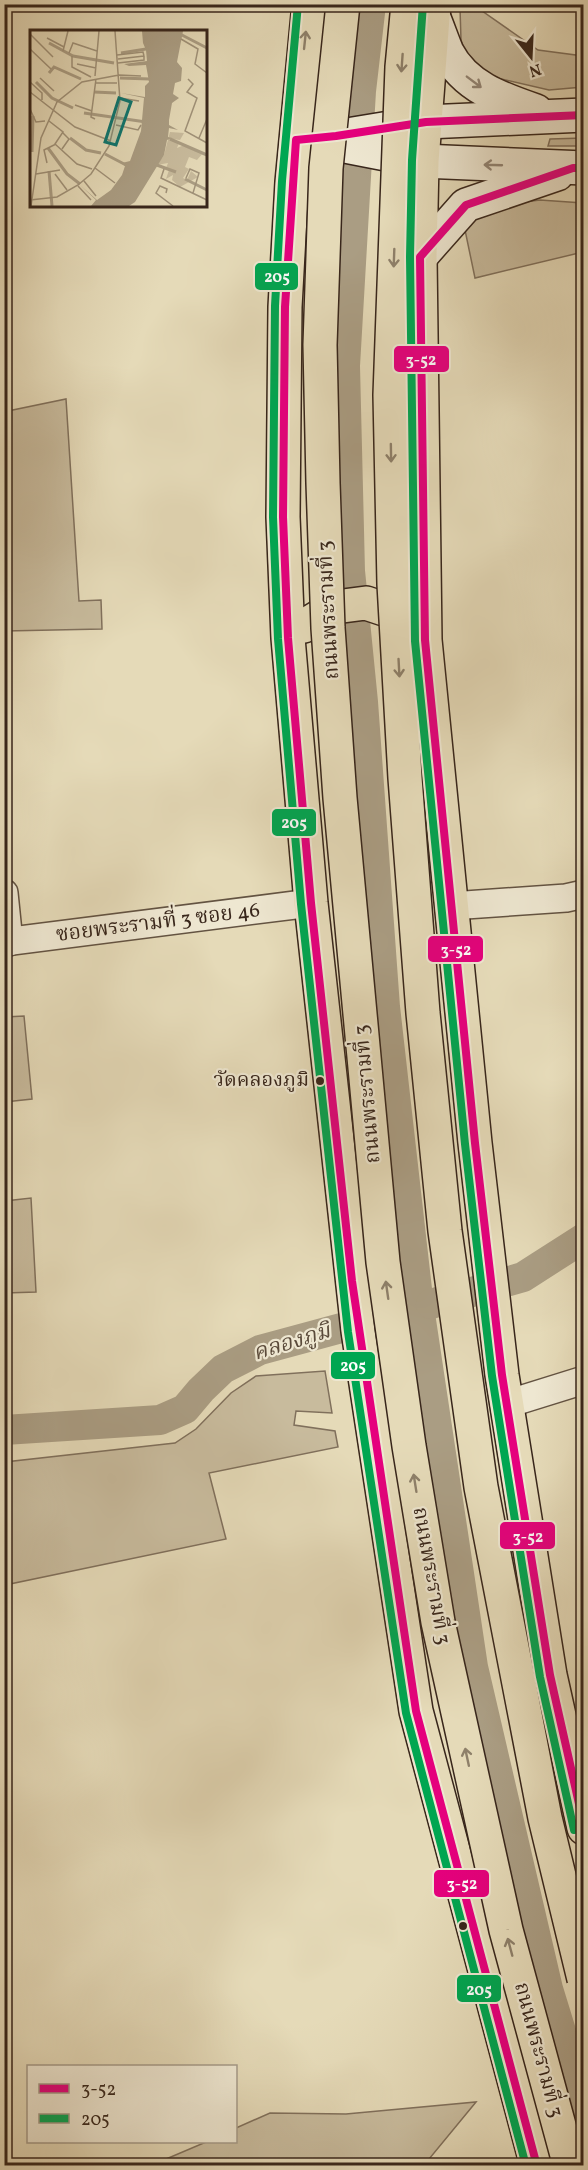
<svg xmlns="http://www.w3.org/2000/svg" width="588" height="2170" viewBox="0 0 588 2170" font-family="Vollkorn,'Noto Serif Thai',serif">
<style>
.green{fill:#c8bb9d;stroke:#80705c;stroke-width:1.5}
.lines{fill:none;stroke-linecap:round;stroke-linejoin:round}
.canal{stroke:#aa9d83;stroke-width:30}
.minor-casing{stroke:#635342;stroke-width:30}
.secondary-casing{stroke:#38261b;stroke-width:36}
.primary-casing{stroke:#38261b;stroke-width:36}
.minor{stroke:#eee7d1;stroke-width:27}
.secondary{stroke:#eee7d1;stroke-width:33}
.primary{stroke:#e5dab8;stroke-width:33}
.primary-bridge-casing{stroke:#38261b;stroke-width:36;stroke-linecap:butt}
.primary-bridge{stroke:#e5dab8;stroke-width:33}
.bus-1-casing{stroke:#eee7d1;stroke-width:12}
.bus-2-casing{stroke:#eee7d1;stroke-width:12}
.bus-1{stroke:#e5007d;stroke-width:8}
.bus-2{stroke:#00a651;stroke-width:8}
.oneway{stroke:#8e806a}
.oneway2{stroke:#938676}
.bus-dot{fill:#38261b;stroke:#eee7d1;stroke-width:2}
.labels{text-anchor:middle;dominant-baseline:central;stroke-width:4.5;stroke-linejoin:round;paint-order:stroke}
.bus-label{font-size:20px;fill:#38261b;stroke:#eee7d1;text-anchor:end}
.street-label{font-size:21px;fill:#38261b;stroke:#eee7d1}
.water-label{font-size:22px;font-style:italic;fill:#5a4a3a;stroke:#eee7d1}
.inset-river{fill:none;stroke:#aa9d83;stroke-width:3}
.inset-road{fill:none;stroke:#a09279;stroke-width:1.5}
.view{fill:#0f766e;fill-opacity:0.15;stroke:#0f766e;stroke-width:3}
.inset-edge{fill:none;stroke:#38261b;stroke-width:3}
.line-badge{stroke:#eee7d1;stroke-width:2}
.badge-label{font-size:16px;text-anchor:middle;font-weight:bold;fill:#fff}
</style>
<rect width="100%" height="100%" fill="#e5dab8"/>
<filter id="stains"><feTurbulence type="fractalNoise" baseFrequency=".00333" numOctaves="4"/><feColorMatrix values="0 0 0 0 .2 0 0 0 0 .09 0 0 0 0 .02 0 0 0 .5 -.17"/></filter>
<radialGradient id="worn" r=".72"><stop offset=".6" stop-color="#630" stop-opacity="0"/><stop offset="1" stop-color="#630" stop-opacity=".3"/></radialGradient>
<!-- green -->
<g class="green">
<polygon points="460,8 482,11 538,50 583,56 583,87 549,90 497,78 469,64 461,40"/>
<polygon points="583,138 583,146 548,146 550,139"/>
<polygon points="540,200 583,203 583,252 475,278 465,230 470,217 491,206"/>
<polygon points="66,399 79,601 101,600 102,629 5,631 5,414 8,411"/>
<polygon points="24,1016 32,1099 5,1102 5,1017"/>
<polygon points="31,1198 36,1292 5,1293 5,1201"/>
<polygon points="325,1371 332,1413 296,1411 294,1425 335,1431 338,1447 209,1473 226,1539 5,1585 5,1462 175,1443 196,1429 231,1393 256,1376"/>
<polygon points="476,2102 429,2159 428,2165 152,2165 206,2142 236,2142 236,2128 270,2113 346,2114"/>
</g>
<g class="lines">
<!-- canal -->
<g class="canal">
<polyline points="371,4 361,91 345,366 350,571 363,702 385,1007 419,1307 473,1667 548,1989 584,2106"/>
<polyline points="431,1304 523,1277 584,1238"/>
<polyline points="4,1430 160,1420 185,1409 201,1390 223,1369 260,1350 382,1317"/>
</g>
<defs>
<g id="minor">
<polyline points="4,893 9,942"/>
<polyline points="451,906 566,898 584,894"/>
<polyline points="4,942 311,903"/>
<polyline points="507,1404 584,1380"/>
</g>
<g id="secondary">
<path d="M433,16C438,28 442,40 447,52C465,87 501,99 536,111"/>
<polyline points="335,137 426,122 584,115"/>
<polyline points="299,141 335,144 422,161 584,168"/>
<polyline points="420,257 466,205 557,174"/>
</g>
<g id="primary">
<polyline points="309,4 292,182 285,307 283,517 288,638 311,903 358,1331 416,1711 537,2166"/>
<polyline points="434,4 422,161 420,257 425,640 475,1143 502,1375 550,1675 584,1828"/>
<polyline points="304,626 335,607 366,603 396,613 415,631"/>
</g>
</defs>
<!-- minor casing -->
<use href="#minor" class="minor-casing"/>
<!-- secondary casing -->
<use href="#secondary" class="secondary-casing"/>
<!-- primary casing -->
<use href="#primary" class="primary-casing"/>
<!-- minor -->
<use href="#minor" class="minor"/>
<!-- secondary -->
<use href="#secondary" class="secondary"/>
<!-- primary -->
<use href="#primary" class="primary"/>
<defs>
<g id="primary-bridge">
<polyline points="343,4 326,168 320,345 323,483 328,628 340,798 383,1262 409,1446 438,1622 506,1930 570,2166"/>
<polyline points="408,4 402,67 390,395 394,584 405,778 423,1013 445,1231 481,1487 545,1818 584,1979"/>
</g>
</defs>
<!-- primary-bridge casing -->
<use href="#primary-bridge" class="primary-bridge-casing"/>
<!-- primary-bridge -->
<use href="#primary-bridge" class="primary-bridge"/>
<defs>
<g id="bus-1">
<polyline points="584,168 573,168 466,205 420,257 425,640 475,1143 502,1375 550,1675 584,1826"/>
<polyline points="537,2166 416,1711 352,1281 311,903 288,638 283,517 285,307 296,140 336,136 426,122 584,115"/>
</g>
<g id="bus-2">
<polyline points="298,4 282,181 275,306 273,517 278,639 301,904 348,1332 406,1713 526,2166"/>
<polyline points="423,4 412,160 410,257 415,641 465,1144 492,1376 540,1677 574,1830"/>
</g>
</defs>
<!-- bus-1 casing -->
<use href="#bus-1" class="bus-1-casing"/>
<!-- bus-2 casing -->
<use href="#bus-2" class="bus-2-casing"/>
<!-- bus-1 -->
<use href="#bus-1" class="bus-1"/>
<!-- bus-2 -->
<use href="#bus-2" class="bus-2"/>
</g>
<!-- one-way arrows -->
<defs><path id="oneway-shaft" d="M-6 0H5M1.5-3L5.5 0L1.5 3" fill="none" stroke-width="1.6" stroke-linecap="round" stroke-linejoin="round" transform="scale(1.5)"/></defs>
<g class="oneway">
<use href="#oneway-shaft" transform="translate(305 40) rotate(-84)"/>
<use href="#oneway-shaft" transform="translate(402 63) rotate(94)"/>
<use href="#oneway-shaft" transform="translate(394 258) rotate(92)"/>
<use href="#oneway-shaft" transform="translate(391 453) rotate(89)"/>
<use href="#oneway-shaft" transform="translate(399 668) rotate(87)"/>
<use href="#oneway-shaft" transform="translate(387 1290) rotate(-98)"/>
<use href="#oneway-shaft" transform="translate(415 1483) rotate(-99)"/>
<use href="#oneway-shaft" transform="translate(467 1757) rotate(-102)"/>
<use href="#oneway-shaft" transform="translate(510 1947) rotate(-105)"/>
</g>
<g class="oneway2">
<use href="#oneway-shaft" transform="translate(474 82) rotate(37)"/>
<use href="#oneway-shaft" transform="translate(493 165) rotate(-178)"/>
</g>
<!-- markers -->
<g class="bus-dot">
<circle cx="320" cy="1081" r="5"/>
<circle cx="463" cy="1926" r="5"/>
</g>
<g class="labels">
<!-- bus labels -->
<g class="bus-label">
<text x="309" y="1081">วัดคลองภูมิ</text>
</g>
<!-- street labels -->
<g class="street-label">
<text transform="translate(329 610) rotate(-93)">ถนนพระรามที่ 3</text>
<text transform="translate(158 923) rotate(-7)">ซอยพระรามที่ 3 ซอย 46</text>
<text transform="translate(368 1094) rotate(-95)">ถนนพระรามที่ 3</text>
<text transform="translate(431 1576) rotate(80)">ถนนพระรามที่ 3</text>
<text transform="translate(538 2050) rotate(75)">ถนนพระรามที่ 3</text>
</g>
<!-- water labels -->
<g class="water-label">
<text transform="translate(292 1343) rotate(-17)">คลองภูมิ</text>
</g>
</g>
<!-- overview -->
<g transform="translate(30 30)">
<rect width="177" height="177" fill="#e5dab8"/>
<path d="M140,102L154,103L150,110L142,109L149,113L147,118L154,115L173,123L167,130L159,127L155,137L159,139L153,148L157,150L161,141L168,147L150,157L142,150L143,145L136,149L139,140L151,148L136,138L138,133L127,135L134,125Z" fill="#c8bb9d"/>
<path d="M112,1H153L147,32L152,38L151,51L145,53L143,64L149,68L142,73L139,90V95L148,100L139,98L138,107L142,108L137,110L134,125L105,172L99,176H61L66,170L50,155L67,170L81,160L92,145L95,136L92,133L100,131L111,101L114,68L91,63L115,67V56L119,52L116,35L99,36L94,34L117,31L116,20L113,13H87H113Z" fill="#aa9d83"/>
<path class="inset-river" d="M124,1L148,13M150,4L177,18M19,13L43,26L84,33M91,23L116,19M19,43L24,37L51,49M90,48L120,49M6,52L22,68L43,78M64,62L86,63M54,83L116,92M40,108L56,120L71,123M140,109L177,125M18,118L37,144L50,154M2,122L3,86M75,124L96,135M124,134L146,142M19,141L22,176M155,149L177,160"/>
<path class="inset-road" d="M0,4L23,27M17,8L34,17M151,9L168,19L165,34L177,43M0,19L21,39M33,21L38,1M39,23L43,13L67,21M87,25L113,22L114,26M42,26V37L61,47M88,29L114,26M88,33L114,30V26M47,34L66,38M89,45L111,46M65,46L69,1M10,48L24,61M158,49L163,54L157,62L167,68L155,101L177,113M0,52L12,63V70M66,53H87M0,62L45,97L81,111M90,68L109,71M45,75L62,81M0,79L6,92L15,91M65,89L61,87L66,49M19,91L33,102L25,114L47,134L62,139M86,95L108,100L111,95M169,108L177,89M32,119L39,109L33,103M17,133L14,120L26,114M65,138L85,153M134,139L131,148L177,170M6,144L30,140M25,144L37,160M156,148L160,139L169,143L163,163M54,151L66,166M48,156L61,170M136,163L137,159L130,156L126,163L143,176M0,170L27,167L48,155L61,144L79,116L90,71L85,1M1,176L11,108L27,72L52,52L89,45"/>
<path class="view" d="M89,68L101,72L86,115L75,112Z"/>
<rect width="177" height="177" class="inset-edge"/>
</g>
<g class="line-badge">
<rect x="254" y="262" width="45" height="29" rx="6" fill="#00a651"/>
<rect x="393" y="345" width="57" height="28" rx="6" fill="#e5007d"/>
<rect x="271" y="808" width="46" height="29" rx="6" fill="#00a651"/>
<rect x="427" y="935" width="57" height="28" rx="6" fill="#e5007d"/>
<rect x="330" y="1351" width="46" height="29" rx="6" fill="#00a651"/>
<rect x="499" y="1521" width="57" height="29" rx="6" fill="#e5007d"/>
<rect x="433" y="1869" width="57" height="29" rx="6" fill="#e5007d"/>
<rect x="456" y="1974" width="46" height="29" rx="6" fill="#00a651"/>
</g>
<g class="badge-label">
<text x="277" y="282">205</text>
<text x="421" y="365">3-52</text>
<text x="294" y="828">205</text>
<text x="456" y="955">3-52</text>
<text x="353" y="1371">205</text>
<text x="528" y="1542">3-52</text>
<text x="462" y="1889">3-52</text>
<text x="479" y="1995">205</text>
</g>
<!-- margin -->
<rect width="588" height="2170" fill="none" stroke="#e5dab8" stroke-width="24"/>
<rect x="6" y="6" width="576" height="2158" fill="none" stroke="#38261b" stroke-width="3"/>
<rect x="12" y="12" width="564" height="2146" fill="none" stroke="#38261b" stroke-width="1.5"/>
<!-- legend -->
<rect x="27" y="2065" width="210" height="78" fill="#eee7d1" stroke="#a59a88" stroke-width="1.5"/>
<rect x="39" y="2084" width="30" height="9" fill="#e5007d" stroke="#a59a88" stroke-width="1.5"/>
<text x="81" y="2095" font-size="18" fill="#38261b">3-52</text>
<rect x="39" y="2114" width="30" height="9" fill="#00a651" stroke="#a59a88" stroke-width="1.5"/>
<text x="81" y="2125" font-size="18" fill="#38261b">205</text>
<!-- north arrow -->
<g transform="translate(531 57) rotate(162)" stroke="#eee7d1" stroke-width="4.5" paint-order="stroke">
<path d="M0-4.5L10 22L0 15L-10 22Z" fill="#38261b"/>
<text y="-9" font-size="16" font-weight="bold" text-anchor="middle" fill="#38261b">N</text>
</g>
<rect width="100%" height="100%" filter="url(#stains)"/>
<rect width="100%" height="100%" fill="url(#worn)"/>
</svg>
